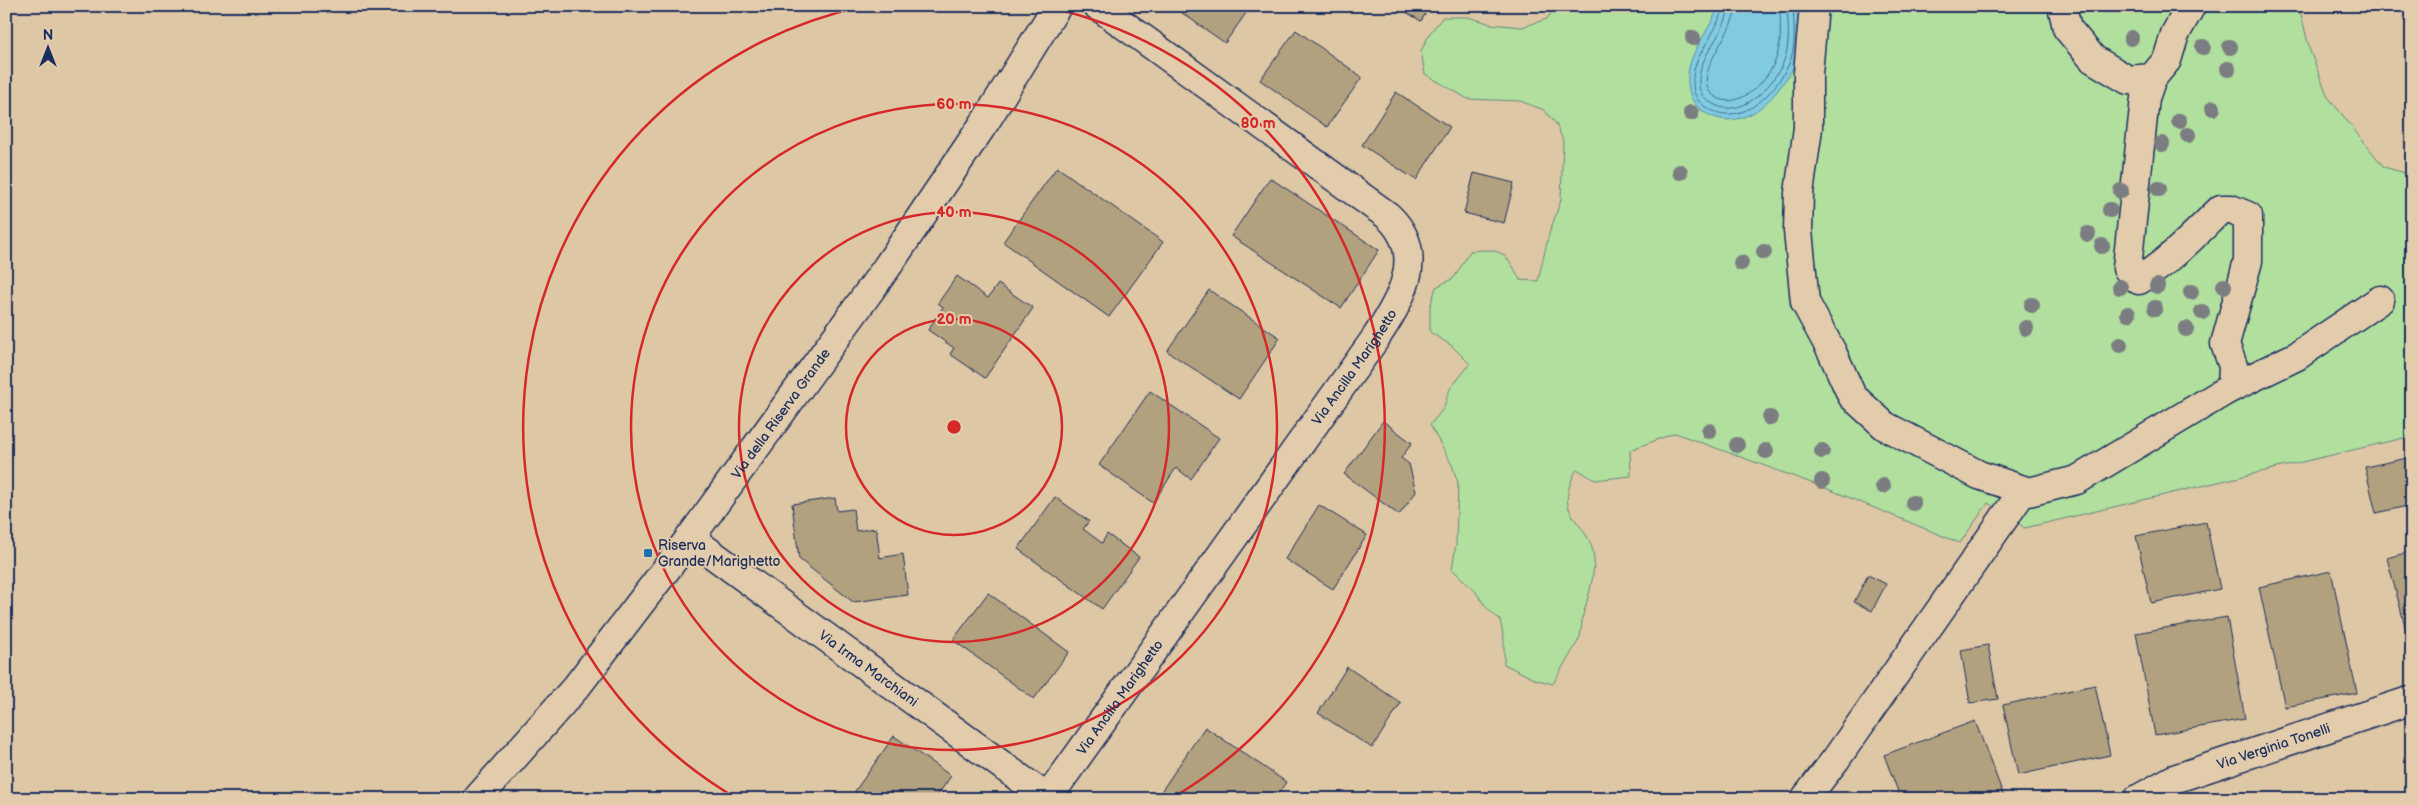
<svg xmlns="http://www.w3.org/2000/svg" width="2418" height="805" viewBox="0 0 2418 805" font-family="'Balsamiq Sans',sans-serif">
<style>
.green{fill:#b0df9e;stroke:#66877e}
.water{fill:#80cbe1;stroke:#588dad}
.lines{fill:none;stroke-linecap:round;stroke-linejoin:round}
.shore{stroke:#436d92;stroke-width:1}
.building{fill:#b2a17e;stroke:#1b2f5e}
.minor-casing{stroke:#1b2f5e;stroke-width:31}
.minor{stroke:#e3ccac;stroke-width:28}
.tree{fill:#7b7d81}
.ring{fill:none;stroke:#d62828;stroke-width:2.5}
.poi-dot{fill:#1f6fb2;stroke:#e3ccac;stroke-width:2}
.labels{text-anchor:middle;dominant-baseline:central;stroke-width:4;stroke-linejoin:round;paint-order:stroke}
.street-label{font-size:14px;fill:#1b2f5e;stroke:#e3ccac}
.poi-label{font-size:14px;fill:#1b2f5e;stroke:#e3ccac;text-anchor:start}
.centre{fill:#d62828;stroke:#e3ccac;stroke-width:2.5}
.ring-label{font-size:15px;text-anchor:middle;font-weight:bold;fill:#d62828;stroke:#e3ccac;stroke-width:4;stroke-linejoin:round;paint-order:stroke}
</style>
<rect width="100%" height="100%" fill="#dec7a4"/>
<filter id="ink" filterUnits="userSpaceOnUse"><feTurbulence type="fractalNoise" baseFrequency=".02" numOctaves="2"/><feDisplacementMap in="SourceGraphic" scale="10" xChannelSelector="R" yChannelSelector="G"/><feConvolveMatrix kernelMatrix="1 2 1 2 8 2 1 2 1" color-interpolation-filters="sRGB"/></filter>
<g filter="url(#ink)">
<!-- green -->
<path class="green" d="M1556,6H2299L2310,51L2328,97L2384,167L2412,175V436L2025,528L1988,503L1960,543L1828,489L1675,433L1630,450L1631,476L1595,480L1577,469C1548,522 1594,518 1594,563C1593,582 1588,598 1583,615C1581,624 1582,634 1578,641C1570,656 1560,670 1553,684L1534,679L1504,664V639L1500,620L1486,607L1475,591L1452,569L1456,544L1458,483L1452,465L1430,425L1443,409L1450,389L1470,364L1452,346L1430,332V307L1436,287L1454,278L1470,251C1502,248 1506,252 1520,280L1538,281L1549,234L1561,200L1563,140L1556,124L1544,110L1520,101L1468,99L1425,74L1421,51L1430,33L1443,17H1468L1491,24L1522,27L1547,19Z"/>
<!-- water -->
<path class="water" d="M1718,6H1798C1801,26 1801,48 1793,67C1791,73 1785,80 1781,86C1762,112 1734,131 1704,112C1691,104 1687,90 1688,76C1689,51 1711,30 1718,6Z"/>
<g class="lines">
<!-- shore -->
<g class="shore">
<path d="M1722,6C1720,34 1691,54 1693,83C1693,94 1698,103 1707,108C1741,128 1773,95 1788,66C1797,48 1794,26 1793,6"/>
<path d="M1729,6C1727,34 1698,54 1699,83C1699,93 1704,99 1713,104C1741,120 1772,87 1783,63C1791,45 1788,25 1787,6"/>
<path d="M1736,6C1735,32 1696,68 1709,91C1733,119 1770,80 1777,56C1782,39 1780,23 1780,6"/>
</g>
</g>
<!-- building -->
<g class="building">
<polygon points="1172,6 1251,6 1225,43"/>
<polygon points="1396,6 1430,6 1421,21"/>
<polygon points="1296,30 1362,77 1327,127 1260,80"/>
<polygon points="1396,92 1450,127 1416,180 1362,145"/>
<polygon points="1057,167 1163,242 1109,317 1003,242"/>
<polygon points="1474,173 1514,183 1504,223 1464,213"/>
<polygon points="1270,178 1379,250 1341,308 1231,236"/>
<polygon points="957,276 988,298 998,284 1033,308 985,378 950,354 954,348 928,330 943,307 938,303"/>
<polygon points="1209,290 1280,338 1239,399 1167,351"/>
<polygon points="1150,391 1219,438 1191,479 1176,468 1153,503 1099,465"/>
<polygon points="1383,421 1412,443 1401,458 1409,464 1416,492 1399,515 1344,474"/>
<polygon points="2412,457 2412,505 2376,513 2365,467"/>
<polygon points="1055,497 1089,521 1083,529 1102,543 1107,534 1139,557 1102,609 1018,549"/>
<polygon points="835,498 837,511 853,509 856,531 876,528 880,558 903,554 908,595 853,602 799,559 792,504"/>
<polygon points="1319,505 1367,535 1333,589 1285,559"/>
<polygon points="2206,522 2220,589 2151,603 2136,536"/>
<polygon points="2412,551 2412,640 2409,641 2387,558"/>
<polygon points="2331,571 2357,693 2285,707 2259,587"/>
<polygon points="1868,575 1886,584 1872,611 1854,602"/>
<polygon points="988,593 1069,652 1034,699 953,640"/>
<polygon points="2227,617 2245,719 2155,735 2136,633"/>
<polygon points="1988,645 1998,699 1970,703 1961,650"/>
<polygon points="1347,667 1401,703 1372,748 1318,713"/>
<polygon points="2095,685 2110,755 2018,775 2003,705"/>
<polygon points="1975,721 2005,799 1901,799 1884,755"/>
<polygon points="1205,727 1286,782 1275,799 1156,799"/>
<polygon points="894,736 951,776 935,799 859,799 853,794"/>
</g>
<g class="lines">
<defs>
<g id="minor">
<path d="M1814,6L1808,73V128L1799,193L1798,231L1805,302L1832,352L1852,396L1885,426L1979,475L2029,492L2077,480L2232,387L2233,366L2225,344L2248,261V216L2231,209H2221C2195,234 2170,261 2139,280L2127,268L2145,98L2152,78"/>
<polyline points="2062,6 2067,28 2093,59 2128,80 2152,78 2167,60 2175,34 2191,6"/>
<polyline points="2229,389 2297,356 2380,300"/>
<path id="s1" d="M690,538L1047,798"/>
<path id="s2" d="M477,799L577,686L690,538L887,267L985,122L1057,6"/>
<path id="s3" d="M1047,799L1375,339C1400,301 1429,255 1388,216L1098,6"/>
<polyline points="1805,799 1836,759 2023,491"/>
<path id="s4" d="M2138,799L2174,779L2412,700"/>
</g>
</defs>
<!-- minor casing -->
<use href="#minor" class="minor-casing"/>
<!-- minor -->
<use href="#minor" class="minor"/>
</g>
<!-- trees -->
<g class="tree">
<circle cx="1693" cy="38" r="8"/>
<circle cx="2131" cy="38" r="8"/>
<circle cx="2203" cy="47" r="8"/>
<circle cx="2230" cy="47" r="8"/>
<circle cx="2228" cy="69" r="8"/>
<circle cx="2213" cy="108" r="8"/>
<circle cx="1691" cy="113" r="8"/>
<circle cx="2179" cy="121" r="8"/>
<circle cx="2188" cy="135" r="8"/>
<circle cx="2162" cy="144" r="8"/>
<circle cx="1680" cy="172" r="8"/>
<circle cx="2159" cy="189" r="8"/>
<circle cx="2121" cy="191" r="8"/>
<circle cx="2110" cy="210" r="8"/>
<circle cx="2088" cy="234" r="8"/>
<circle cx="2102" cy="246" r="8"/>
<circle cx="1764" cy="252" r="8"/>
<circle cx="1741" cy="263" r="8"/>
<circle cx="2157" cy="286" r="8"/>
<circle cx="2224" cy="286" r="8"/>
<circle cx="2120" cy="287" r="8"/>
<circle cx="2191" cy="292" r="8"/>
<circle cx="2032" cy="305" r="8"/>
<circle cx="2155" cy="308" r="8"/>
<circle cx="2202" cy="312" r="8"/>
<circle cx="2128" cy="314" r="8"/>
<circle cx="2026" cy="328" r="8"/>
<circle cx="2186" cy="329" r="8"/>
<circle cx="2120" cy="345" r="8"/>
<circle cx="1770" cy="418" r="8"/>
<circle cx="1709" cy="431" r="8"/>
<circle cx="1737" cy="445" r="8"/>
<circle cx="1766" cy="451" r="8"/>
<circle cx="1822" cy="451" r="8"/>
<circle cx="1822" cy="481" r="8"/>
<circle cx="1883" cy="486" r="8"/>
<circle cx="1913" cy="503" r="8"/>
</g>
</g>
<!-- distance rings -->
<g class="ring">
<circle cx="954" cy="427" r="108"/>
<circle cx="954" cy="427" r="215"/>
<circle cx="954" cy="427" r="323"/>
<path d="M736 798A430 430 0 0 1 865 6M1043 6A430 430 0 0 1 1172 798"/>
</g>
<!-- markers -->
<rect class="poi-dot" x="643" y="548" width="10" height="10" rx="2.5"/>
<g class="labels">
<!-- street labels -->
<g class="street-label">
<text stroke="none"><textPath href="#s3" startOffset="530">Via Ancilla Marighetto</textPath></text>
<text stroke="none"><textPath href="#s2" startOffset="491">Via della Riserva Grande</textPath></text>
<text stroke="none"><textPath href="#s1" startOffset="221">Via Irma Marchiani</textPath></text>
<text stroke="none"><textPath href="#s3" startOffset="125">Via Ancilla Marighetto</textPath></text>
<text stroke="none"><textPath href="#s4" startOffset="146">Via Verginia Tonelli</textPath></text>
</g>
<!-- poi labels -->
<g class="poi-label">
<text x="658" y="545">Riserva<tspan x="658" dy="16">Grande/Marighetto</tspan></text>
</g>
</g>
<circle cx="954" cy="427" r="8" class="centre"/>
<g class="ring-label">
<text x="954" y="109">60 m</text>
<text x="1258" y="128">80 m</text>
<text x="954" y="217">40 m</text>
<text x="954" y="324">20 m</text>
</g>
<!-- margin -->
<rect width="2418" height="805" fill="none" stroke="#e3ccac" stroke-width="25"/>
<rect x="12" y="12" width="2393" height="780" fill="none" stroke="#1b2f5e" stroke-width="2" filter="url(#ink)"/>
<!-- north arrow -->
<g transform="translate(48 48)" stroke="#e3ccac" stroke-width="4" paint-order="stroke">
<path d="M0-4L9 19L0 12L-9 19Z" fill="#1b2f5e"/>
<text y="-8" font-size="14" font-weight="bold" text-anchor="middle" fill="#1b2f5e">N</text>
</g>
</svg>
